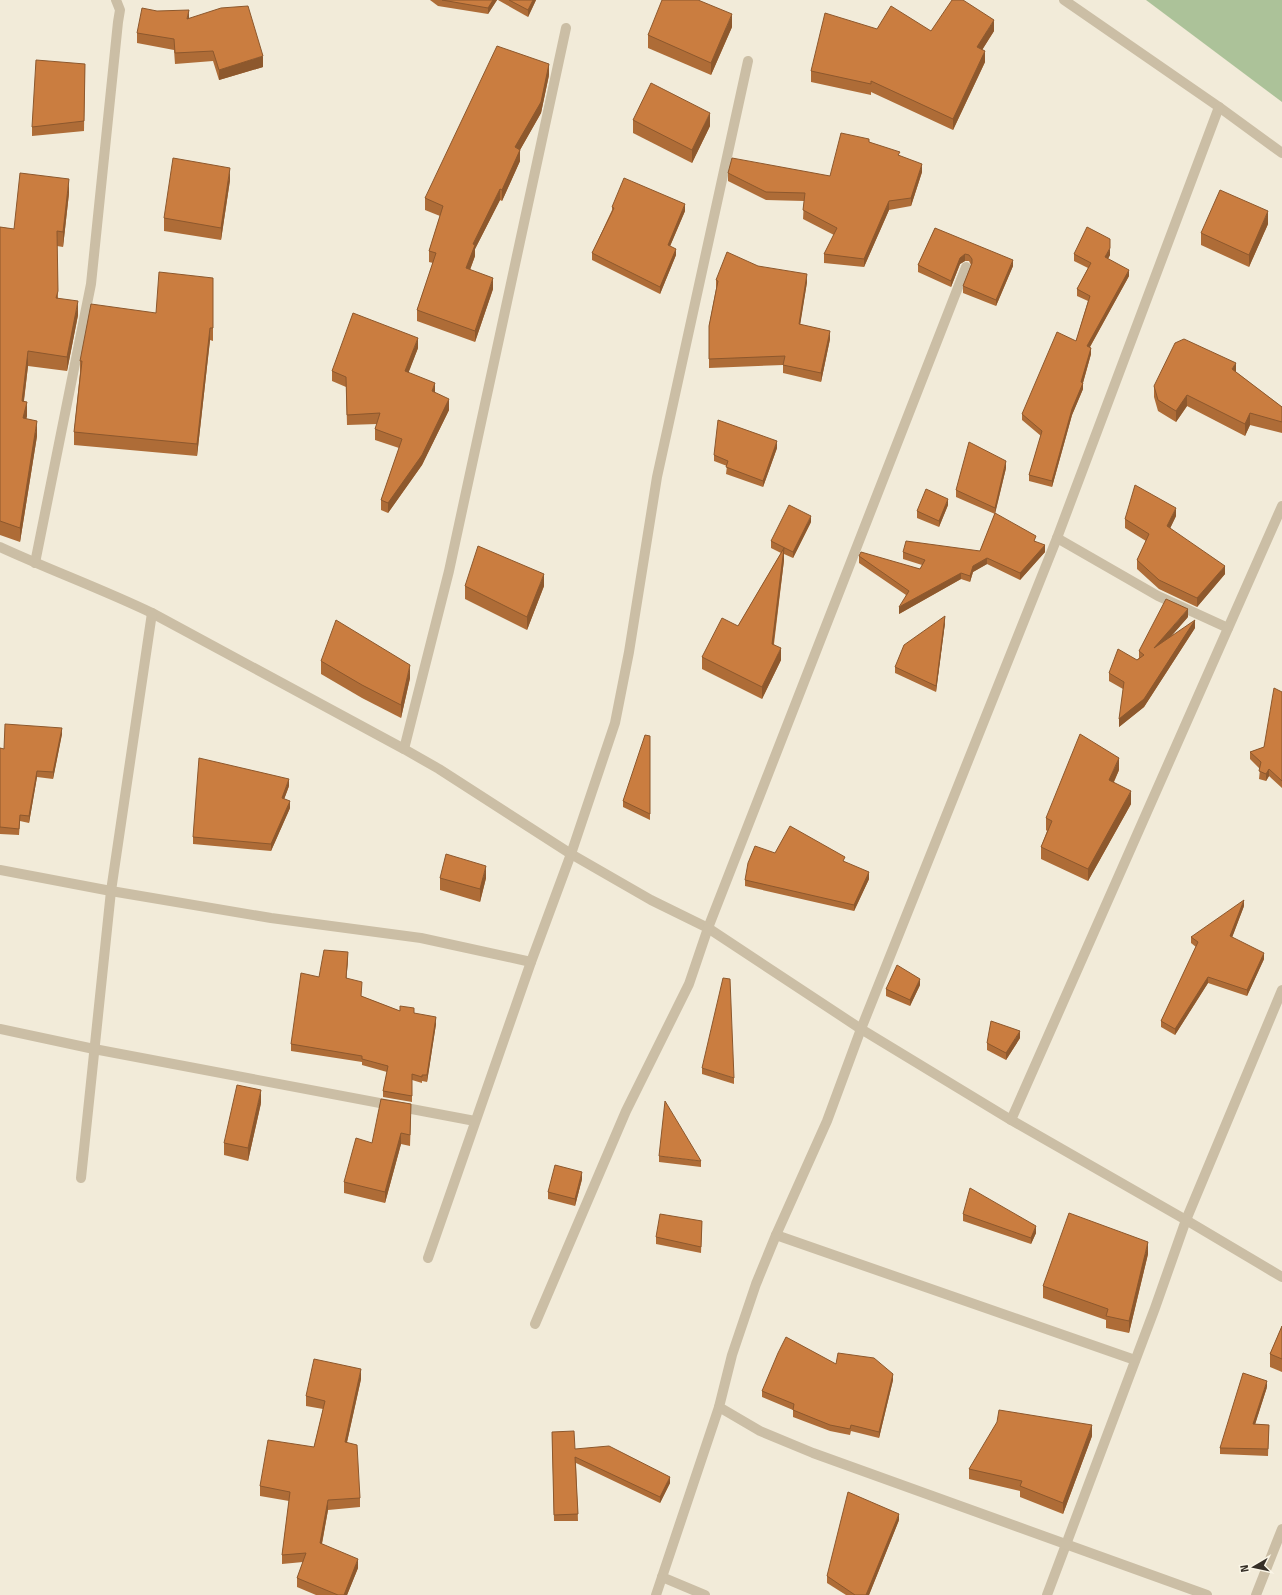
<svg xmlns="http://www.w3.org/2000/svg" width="1282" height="1595" viewBox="0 0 1282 1595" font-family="'Fira Sans',sans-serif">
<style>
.green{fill:#acc299}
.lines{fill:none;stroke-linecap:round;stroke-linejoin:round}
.minor{stroke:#cbbea5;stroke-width:10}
.wall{fill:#ae6c37}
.shaded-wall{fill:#8d582d}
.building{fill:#ca7d40;stroke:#8d582d}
</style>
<rect width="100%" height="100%" fill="#f2ebd9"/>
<!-- green -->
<polygon class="green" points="1146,0 1282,0 1282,102"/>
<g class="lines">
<!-- minor -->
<g class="minor">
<polyline points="1064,0 1219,107 1282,153"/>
<polyline points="1057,538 1158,596 1228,628"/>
<path d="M0,547C50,570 102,589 152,613L404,749L439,769L571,854L651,900L708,928L861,1029L1011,1120L1186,1220L1282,1277"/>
<polyline points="35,563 91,284 118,22 120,10 116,0"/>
<polyline points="404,749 449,571 566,28"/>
<polyline points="0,870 111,891 271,918 421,938 531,962"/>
<polyline points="0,1029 94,1049 475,1121"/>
<polyline points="1011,1120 1282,506"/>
<polyline points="81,1178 111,891 152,613"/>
<polyline points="776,1235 1135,1360"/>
<polyline points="428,1258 531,962 571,854 615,723 629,652 657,477 748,61"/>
<polyline points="535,1324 626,1111 689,984 708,928 966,267"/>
<polyline points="662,1577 705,1595"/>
<polyline points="656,1595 719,1407"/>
<polyline points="1047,1595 1155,1308 1186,1220 1282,990"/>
<polyline points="1207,1595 813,1453 760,1431 719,1407 732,1355 756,1284 776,1235 827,1121 861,1029 1057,538 1219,107"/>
<polyline points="1256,1595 1282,1529"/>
</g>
</g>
<!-- wall -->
<g class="wall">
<polygon points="430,0 497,0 488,14 438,6"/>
<polygon points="498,0 536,0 528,17"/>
<polygon points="189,18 263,67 219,80 213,61 175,64 174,50 137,43 137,33"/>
<polygon points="732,27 711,75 648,48 648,35"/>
<polygon points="877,29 931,31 994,31 982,50 985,62 953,130 871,92 871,95 811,82 811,71"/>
<polygon points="85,64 84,131 32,136 32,127"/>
<polygon points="549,75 541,113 520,150 520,161 502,201 500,200 475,249 475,256 470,270 493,289 475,342 417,321 417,310 433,263 429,262 429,251 440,216 425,210 425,198"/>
<polygon points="633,120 710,126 692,163 633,133"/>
<polygon points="869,142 900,156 922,172 911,206 889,210 864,267 824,263 824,254 834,235 803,219 804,201 766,200 728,181 728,173 830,176"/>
<polygon points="230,180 221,240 164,231 164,218"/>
<polygon points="69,193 63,247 57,246 58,298 78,315 67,371 28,366 24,401 27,416 26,419 37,436 20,542 0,535 0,227 14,229"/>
<polygon points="612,207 685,211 670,246 676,255 660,294 592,260 592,253 612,210"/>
<polygon points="1268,224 1249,267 1201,245 1201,233"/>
<polygon points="935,228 1013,266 996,306 963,293 963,286 971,265 969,261 965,261 960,264 951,287 918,272 918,265"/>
<polygon points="1074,254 1110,255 1108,259 1129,276 1090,347 1091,354 1083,383 1083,389 1072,415 1052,487 1029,481 1029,475 1041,436 1022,420 1022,414 1076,341 1088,301 1077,296 1077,289 1088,268 1074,261"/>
<polygon points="758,266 807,282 800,324 830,339 821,382 783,373 783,365 709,368 709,326 716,289 716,280"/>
<polygon points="213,278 213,341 210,340 197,456 74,445 74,432 80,373 80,361"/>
<polygon points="418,348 408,373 435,393 449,410 422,465 388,513 381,510 381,500 399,448 375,440 375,429 377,424 347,425 346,387 332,381 332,371"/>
<polygon points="1236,372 1282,407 1282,433 1250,425 1245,436 1187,406 1176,422 1158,411 1154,397 1154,386"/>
<polygon points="777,448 763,487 726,474 727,466 714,461 714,455"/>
<polygon points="1006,468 995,513 1036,542 1045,552 1020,580 987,564 973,572 970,582 961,579 899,614 906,595 859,563 859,556 920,569 922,565 903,559 903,552 980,551 995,514 956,497 956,490"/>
<polygon points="948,505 939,527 917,518 917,511"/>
<polygon points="1176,516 1170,528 1225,574 1197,607 1159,589 1137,569 1137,560 1146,541 1125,528 1125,519"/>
<polygon points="811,522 793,558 784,554 784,560 774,644 781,660 762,699 702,669 702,657 738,626 781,553 771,548 771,541"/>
<polygon points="465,586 544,586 527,630 465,599"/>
<polygon points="1188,617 1170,637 1195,628 1144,707 1119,727 1123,689 1109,681 1109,673 1137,660 1139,658 1139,651"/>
<polygon points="945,623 936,692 895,673 895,667"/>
<polygon points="321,661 410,678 401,718 362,698 321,674"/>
<polygon points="1282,692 1282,788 1269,776 1266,781 1259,779 1260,769 1250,759 1250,752 1264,747"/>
<polygon points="62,734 53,779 37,777 29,823 20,821 19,835 0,834 0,748 4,749"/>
<polygon points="650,736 650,820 623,807 623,801"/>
<polygon points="1119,770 1114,782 1131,804 1088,881 1041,859 1041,847 1047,831 1046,830 1046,818"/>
<polygon points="289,786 284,799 290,808 271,851 193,844 193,837"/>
<polygon points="775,853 845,862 869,879 854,911 745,886 745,880"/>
<polygon points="440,878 486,878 480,902 440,890"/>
<polygon points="1244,906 1232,937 1264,959 1247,996 1208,983 1175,1035 1161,1027 1161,1021 1196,947 1191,943 1191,937"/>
<polygon points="348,959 346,978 361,996 400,1011 414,1013 436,1024 427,1082 422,1081 422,1083 412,1080 412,1102 383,1097 383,1091 387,1072 362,1065 362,1062 291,1051 291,1044 319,977"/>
<polygon points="920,985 910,1006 886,996 886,989"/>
<polygon points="1020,1038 1006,1060 987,1050 987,1043"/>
<polygon points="702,1068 734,1078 734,1084 702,1074"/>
<polygon points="261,1103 248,1161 224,1155 224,1143"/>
<polygon points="411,1116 410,1146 401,1144 385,1203 344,1193 344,1182 372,1143"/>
<polygon points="659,1156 701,1161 701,1167 659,1162"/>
<polygon points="582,1179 575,1206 548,1199 548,1192"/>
<polygon points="963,1214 1036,1233 1031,1244 963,1221"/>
<polygon points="702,1221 701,1253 656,1244 656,1237"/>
<polygon points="1148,1254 1129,1333 1106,1328 1106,1320 1043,1298 1043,1286"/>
<polygon points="1282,1326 1282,1372 1270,1367 1270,1354"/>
<polygon points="836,1364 893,1380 879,1438 851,1431 850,1435 830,1431 793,1417 793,1410 762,1397 762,1391"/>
<polygon points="361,1379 347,1442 360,1498 360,1507 328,1510 322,1544 358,1568 347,1595 316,1595 297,1587 297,1578 303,1562 282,1564 282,1555 289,1501 260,1496 260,1486 314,1447 323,1409 306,1406 306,1396"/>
<polygon points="1267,1387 1255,1424 1269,1425 1268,1456 1220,1454 1220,1448"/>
<polygon points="552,1432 575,1449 670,1483 660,1503 576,1463 578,1521 554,1521"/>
<polygon points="1092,1436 1063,1514 1020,1497 1020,1491 969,1479 969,1469"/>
<polygon points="899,1520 869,1595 846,1595 827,1583 827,1576"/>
</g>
<!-- shaded-wall -->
<g class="shaded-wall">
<polygon points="493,0 497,0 488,14 488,8"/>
<polygon points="533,0 536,0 528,17 528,10"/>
<polygon points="189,10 189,20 187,19"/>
<polygon points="732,14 732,27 711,75 711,63"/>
<polygon points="994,20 994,31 977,58 977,47"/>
<polygon points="985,51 985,62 953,130 953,119"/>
<polygon points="263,56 263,67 219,80 219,70"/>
<polygon points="549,64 549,75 541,113 520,150 520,161 502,201 502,190 515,147"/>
<polygon points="710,113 710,126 692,163 692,150"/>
<polygon points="922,164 922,172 911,206 911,198"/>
<polygon points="230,168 230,180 221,240 221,228"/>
<polygon points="69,179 69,193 63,247 63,232"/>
<polygon points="500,189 500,200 475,249 475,256 466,280 466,268 473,244"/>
<polygon points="889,201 889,210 864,267 864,259"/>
<polygon points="685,204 685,211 668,251 668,245"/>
<polygon points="1268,211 1268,224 1249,267 1249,255"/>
<polygon points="1110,248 1110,255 1105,264 1105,257"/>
<polygon points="676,249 676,255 660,294 660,287"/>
<polygon points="965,254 965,261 960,264 951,287 951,281 960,258"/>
<polygon points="1013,260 1013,266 996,306 996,300"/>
<polygon points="1129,270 1129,276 1087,352 1087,346"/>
<polygon points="807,274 807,282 799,332 799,324"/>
<polygon points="493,278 493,289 475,342 475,331"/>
<polygon points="78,301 78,315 67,371 67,357"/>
<polygon points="210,328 210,340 197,456 197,444"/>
<polygon points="830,331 830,339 821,382 821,373"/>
<polygon points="418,338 418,348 405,382 405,371"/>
<polygon points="1091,348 1091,354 1082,386 1083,383 1083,389 1072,415 1052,487 1052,481 1072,409 1081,382"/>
<polygon points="28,351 28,366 22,415 22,401"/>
<polygon points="1236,363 1236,375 1232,369"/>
<polygon points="435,383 435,393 432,391"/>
<polygon points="1187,395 1187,406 1176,422 1176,411"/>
<polygon points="449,399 449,410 422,465 388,513 388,503"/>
<polygon points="27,402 27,416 23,433 23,418"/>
<polygon points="1250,413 1250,425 1245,436 1245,424"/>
<polygon points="37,421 37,436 20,542 20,528"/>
<polygon points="777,441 777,448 763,487 763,481"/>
<polygon points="1006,461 1006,468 995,514 995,508"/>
<polygon points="948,499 948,505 939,527 939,521"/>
<polygon points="1176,508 1176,516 1167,535 1167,526"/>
<polygon points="811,516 811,522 793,558 793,552"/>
<polygon points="1045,545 1045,552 1020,580 1020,573"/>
<polygon points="784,548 784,560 772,655 772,644"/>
<polygon points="987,558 987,564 973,572 970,582 970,576 973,566"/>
<polygon points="1225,566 1225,574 1197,607 1197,598"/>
<polygon points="961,573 961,579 899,614 899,607"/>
<polygon points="544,574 544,586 527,630 527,617"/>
<polygon points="1188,609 1188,617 1154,656 1154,648"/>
<polygon points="945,616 945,623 936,692 936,686"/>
<polygon points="1195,620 1195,628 1144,707 1119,727 1119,719"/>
<polygon points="781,648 781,660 762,699 762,687"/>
<polygon points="410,665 410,678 401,718 401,705"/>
<polygon points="62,728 62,734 53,779 53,772"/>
<polygon points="1119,758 1119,770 1109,792 1109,780"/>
<polygon points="1269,769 1269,776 1266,781 1266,774"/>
<polygon points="37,771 37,777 29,823 29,816"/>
<polygon points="289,779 289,786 282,805 282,798"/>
<polygon points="1131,791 1131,804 1088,881 1088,869"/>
<polygon points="290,801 290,808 271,851 271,844"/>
<polygon points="486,866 486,878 480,902 480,889"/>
<polygon points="869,872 869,879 854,911 854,905"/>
<polygon points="1244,900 1244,906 1230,943 1230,936"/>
<polygon points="348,952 348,959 346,985 346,978"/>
<polygon points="1264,953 1264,959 1247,996 1247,990"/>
<polygon points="1208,977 1208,983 1175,1035 1175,1029"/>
<polygon points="920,979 920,985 910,1006 910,1000"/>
<polygon points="436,1017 436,1024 427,1082 427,1075"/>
<polygon points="1020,1031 1020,1038 1006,1060 1006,1053"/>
<polygon points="261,1090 261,1103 248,1161 248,1148"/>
<polygon points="401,1133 401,1144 385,1203 385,1192"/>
<polygon points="582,1172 582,1179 575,1206 575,1199"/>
<polygon points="1036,1226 1036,1233 1031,1244 1031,1238"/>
<polygon points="1148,1242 1148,1254 1129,1333 1129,1321"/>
<polygon points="361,1369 361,1379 345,1451 345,1442"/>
<polygon points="893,1374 893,1380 879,1438 879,1432"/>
<polygon points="1267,1381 1267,1387 1253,1431 1253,1424"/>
<polygon points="1092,1425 1092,1436 1063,1514 1063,1503"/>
<polygon points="670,1477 670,1483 660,1503 660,1497"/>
<polygon points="328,1500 328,1510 320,1553 320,1543"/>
<polygon points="899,1514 899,1520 869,1595 866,1595"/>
<polygon points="358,1559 358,1568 347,1595 344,1595"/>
</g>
<!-- building -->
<g class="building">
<polygon points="442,0 493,0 488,8"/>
<polygon points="509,0 533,0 528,10"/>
<polygon points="662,0 698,0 732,14 711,63 648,35"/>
<polygon points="952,0 963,0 994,20 977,47 985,51 953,119 871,81 871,84 811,71 825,13 877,29 891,6 931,31"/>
<polygon points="248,6 263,56 219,70 213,51 175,53 174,39 137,33 142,8 157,11 189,10 187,19 221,8"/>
<polygon points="497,46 549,64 541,102 515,147 520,150 502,190 500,189 473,244 475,245 466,268 493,278 475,331 417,310 436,253 429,251 443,206 425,198"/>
<polygon points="36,60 85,64 84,121 32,127"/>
<polygon points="651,83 710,113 692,150 633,120"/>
<polygon points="841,133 869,139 869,142 900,152 898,155 922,164 911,198 889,201 864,259 824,254 837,228 803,210 805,193 766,192 728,173 732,158 830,176"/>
<polygon points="173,158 230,168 221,228 164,218"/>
<polygon points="20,173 69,179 63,232 57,231 58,291 56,298 78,301 67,357 28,351 22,401 27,402 23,418 37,421 20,528 0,521 0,227 14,229"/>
<polygon points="624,178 685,204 668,245 676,249 660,287 592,253 614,208 612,207"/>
<polygon points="1220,190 1268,211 1249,255 1201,233"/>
<polygon points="1087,227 1110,239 1110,248 1105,257 1129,270 1087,346 1091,348 1081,382 1083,383 1072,409 1052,481 1029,475 1042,431 1022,414 1057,332 1076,341 1090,296 1077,289 1091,263 1074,254"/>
<polygon points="935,228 1013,260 996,300 963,286 972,263 972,259 969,255 965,254 960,258 951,281 918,265"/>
<polygon points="727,252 758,266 807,274 799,324 830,331 821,373 783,365 785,356 709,359 709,326 718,281 716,280"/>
<polygon points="159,272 213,278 213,328 210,328 197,444 74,432 82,361 80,361 91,304 156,313"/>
<polygon points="353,313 418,338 405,371 435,383 432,391 449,399 422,455 388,503 381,500 402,439 375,429 380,413 347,415 346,377 332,371"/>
<polygon points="1184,339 1236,363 1232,369 1282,407 1282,422 1250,413 1245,424 1187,395 1176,411 1158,400 1154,386 1175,343"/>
<polygon points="718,420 777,441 763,481 726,467 728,461 714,455"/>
<polygon points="969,442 1006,461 995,508 956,490"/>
<polygon points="1135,485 1176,508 1167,526 1225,566 1197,598 1159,580 1137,560 1149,534 1125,519"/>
<polygon points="926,489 948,499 939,521 917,511"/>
<polygon points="789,505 811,516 793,552 771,541"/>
<polygon points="995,513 1036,536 1034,541 1045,545 1020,573 987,558 973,566 970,576 961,573 899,607 909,591 859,556 861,552 920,569 925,560 903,552 906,541 980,551"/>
<polygon points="478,546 544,574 527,617 465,586"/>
<polygon points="784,548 772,644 781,648 762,687 702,657 722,618 738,626"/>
<polygon points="1166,599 1188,609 1154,648 1195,620 1144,699 1119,719 1124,682 1109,673 1118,649 1137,660 1144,655 1139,651"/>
<polygon points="945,616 936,686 895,667 904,645"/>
<polygon points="336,620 410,665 401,705 362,685 321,661"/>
<polygon points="1274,688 1282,692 1282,781 1269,769 1266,774 1259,771 1261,762 1250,752 1264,747"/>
<polygon points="5,724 62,728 53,772 37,771 29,816 20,815 19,829 0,827 0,748 4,749"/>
<polygon points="1080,734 1119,758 1109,780 1131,791 1088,869 1041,847 1052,821 1046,818"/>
<polygon points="645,735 650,736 650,814 623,801"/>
<polygon points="199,758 289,779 282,798 290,801 271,844 193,837"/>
<polygon points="790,826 845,857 843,861 869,872 854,905 745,880 748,863 755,846 775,853"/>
<polygon points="446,854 486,866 480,889 440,878"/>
<polygon points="1244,900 1230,936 1264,953 1247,990 1208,977 1175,1029 1161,1021 1198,942 1191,937"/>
<polygon points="324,950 348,952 346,978 362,982 361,996 400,1011 400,1006 414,1008 414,1013 436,1017 427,1075 422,1075 422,1077 412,1074 412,1096 383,1091 388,1066 362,1059 362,1056 291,1044 301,973 319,977"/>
<polygon points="897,965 920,979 910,1000 886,989"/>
<polygon points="723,978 730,979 734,1078 702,1068"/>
<polygon points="991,1021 1020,1031 1006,1053 987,1043"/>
<polygon points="237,1085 261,1090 248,1148 224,1143"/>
<polygon points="381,1099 411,1104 410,1135 401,1133 385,1192 344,1182 356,1138 372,1143"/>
<polygon points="665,1101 701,1161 659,1156"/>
<polygon points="555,1165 582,1172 575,1199 548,1192"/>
<polygon points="970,1188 1036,1226 1031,1238 963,1214"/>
<polygon points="1069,1213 1148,1242 1129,1321 1106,1316 1108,1309 1043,1286"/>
<polygon points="660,1214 702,1221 701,1247 656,1237"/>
<polygon points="1282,1326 1282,1359 1270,1354"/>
<polygon points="786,1337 836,1364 838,1353 874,1358 893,1374 879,1432 851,1425 850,1429 830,1425 793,1410 794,1404 762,1391 778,1353"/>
<polygon points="314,1359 361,1369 345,1442 357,1445 360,1498 328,1500 320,1543 358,1559 344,1595 338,1595 297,1578 306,1553 282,1555 290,1492 260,1486 268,1440 314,1447 325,1401 306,1396"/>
<polygon points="1243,1373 1267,1381 1253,1424 1269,1425 1268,1449 1220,1448"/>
<polygon points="999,1410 1092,1425 1063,1503 1020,1486 1022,1481 969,1469 997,1422"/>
<polygon points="574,1431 575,1449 609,1446 670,1477 660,1497 575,1457 578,1514 554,1515 552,1432"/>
<polygon points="848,1492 899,1514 866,1595 855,1595 827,1576"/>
</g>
<!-- north arrow -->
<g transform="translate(1254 1567) rotate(261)" stroke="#faf5e6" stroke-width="3" paint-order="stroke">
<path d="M0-3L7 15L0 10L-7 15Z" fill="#362f27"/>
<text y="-6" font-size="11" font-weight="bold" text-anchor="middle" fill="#362f27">N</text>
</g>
</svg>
